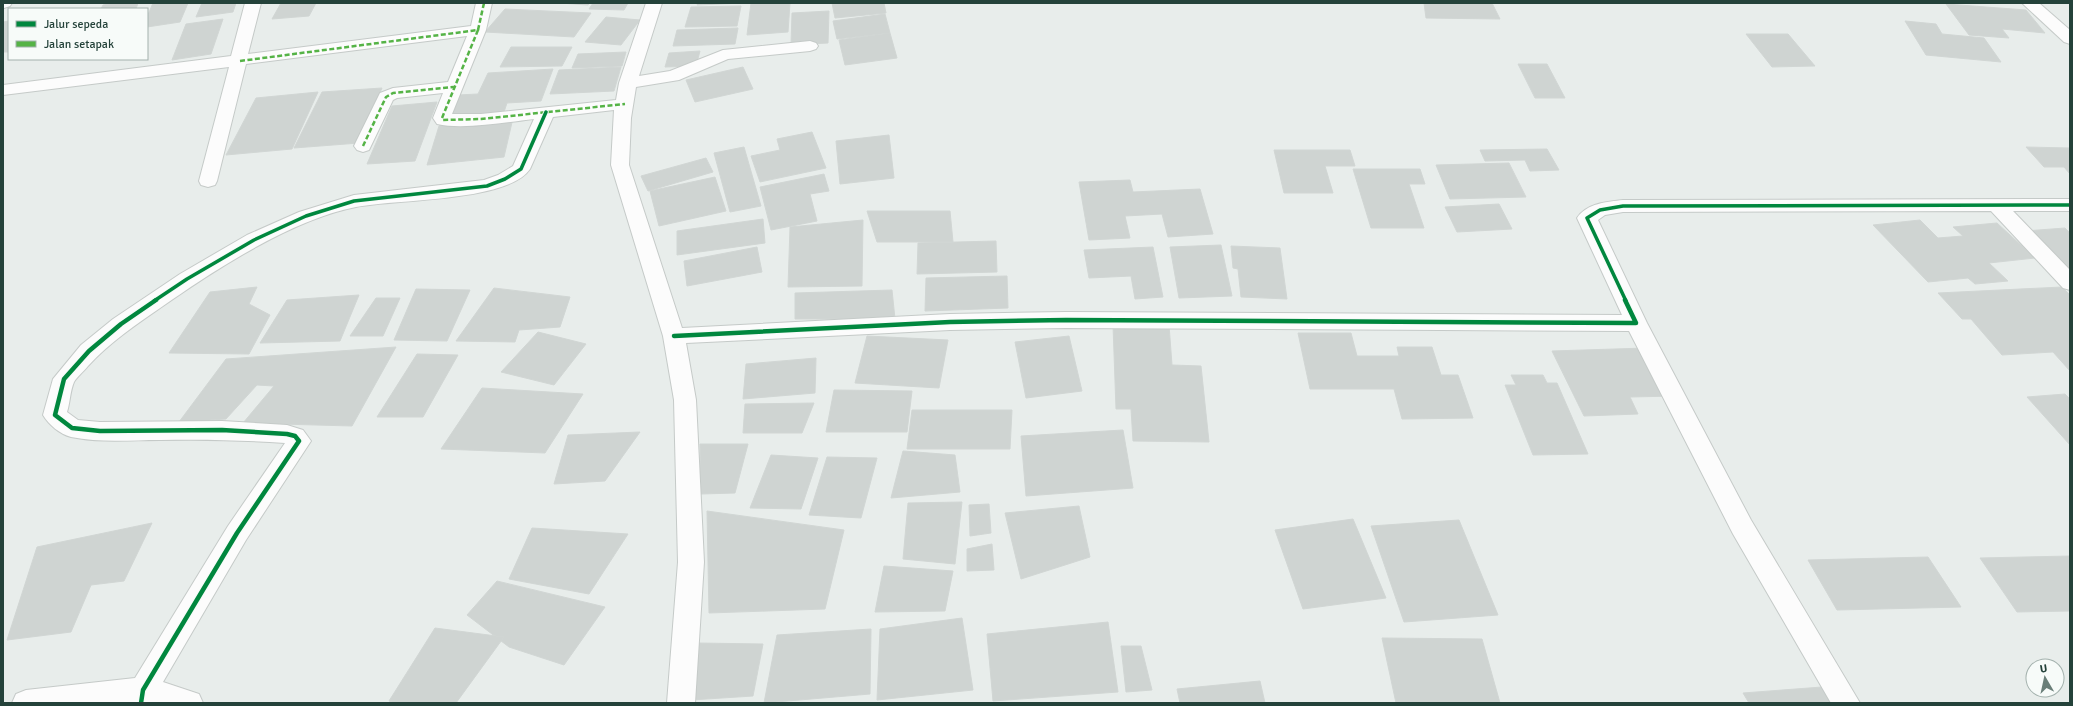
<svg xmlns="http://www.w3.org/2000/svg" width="2073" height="706" viewBox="0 0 2073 706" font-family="Signika,sans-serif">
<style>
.building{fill:#cfd4d2;stroke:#d1d6d4}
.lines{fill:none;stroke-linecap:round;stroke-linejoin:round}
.minor-casing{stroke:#c5cac8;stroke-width:2}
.minor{fill:#fcfcfc;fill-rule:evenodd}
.quiet{stroke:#55b346;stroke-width:2.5;stroke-dasharray:5 2.5;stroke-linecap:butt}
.cycleway-far1-casing{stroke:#f7fbf9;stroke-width:5.5}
.cycleway-casing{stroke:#f7fbf9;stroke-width:7}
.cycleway-far1{stroke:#00873e;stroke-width:3.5}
.cycleway{stroke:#00873e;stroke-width:4.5}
</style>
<rect width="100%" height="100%" fill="#e8edeb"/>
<!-- building -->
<g class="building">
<polygon points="116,3 138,3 136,9 101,9 103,5"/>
<polygon points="153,3 188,3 180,22 147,27 147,17"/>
<polygon points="202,3 236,3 233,12 196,17"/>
<polygon points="281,3 316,3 309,16 272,19"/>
<polygon points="560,3 590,3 588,5"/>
<polygon points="593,3 628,3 624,10 589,9"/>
<polygon points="698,3 742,3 697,5"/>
<polygon points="751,3 790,3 788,32 747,35"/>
<polygon points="832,3 884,3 886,13 835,18"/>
<polygon points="1424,3 1492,3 1500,19 1426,18"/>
<polygon points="1946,4 2026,10 2045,33 2002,29 2009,38 1969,35"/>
<polygon points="741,6 737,26 685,27 691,7"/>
<polygon points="505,9 591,13 574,37 485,32"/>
<polygon points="829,11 828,43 791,45 792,13"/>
<polygon points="885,14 890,33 837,39 833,21"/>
<polygon points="606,17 640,20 621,45 585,42"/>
<polygon points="223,19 211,54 172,60 186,24"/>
<polygon points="9,21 9,52 3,52 3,22"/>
<polygon points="1905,21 1936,24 1942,34 1984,38 2001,62 1926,55"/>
<polygon points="738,28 735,44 673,46 677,30"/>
<polygon points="890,33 897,58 845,65 839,40"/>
<polygon points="1746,34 1788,34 1815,66 1772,67"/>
<polygon points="511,47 572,47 562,66 500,67"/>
<polygon points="700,51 696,66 665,67 669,53"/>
<polygon points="626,52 622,66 572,68 578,54"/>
<polygon points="1518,64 1547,64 1565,98 1535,98"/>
<polygon points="621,67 614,91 550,94 559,70"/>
<polygon points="743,67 753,89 695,102 686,80"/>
<polygon points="553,69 541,101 507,103 503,115 447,118 458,95 478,94 488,73"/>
<polygon points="382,88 359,143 294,148 322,92"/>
<polygon points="318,92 292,149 226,155 256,98"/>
<polygon points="437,102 415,161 367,164 392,106"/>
<polygon points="513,118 504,157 427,165 439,126"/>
<polygon points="812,132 826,168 760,182 751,156 780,150 777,139"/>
<polygon points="889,135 894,178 840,184 836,141"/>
<polygon points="744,147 761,206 730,212 714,153"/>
<polygon points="2026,147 2070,148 2070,174 2064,167 2044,167"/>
<polygon points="1547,149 1559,170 1530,171 1525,160 1485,161 1480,150"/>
<polygon points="1274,150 1350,150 1355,166 1325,166 1333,193 1284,193"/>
<polygon points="706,158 713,172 648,191 641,176"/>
<polygon points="1509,163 1526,197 1450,199 1436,165"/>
<polygon points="1353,169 1420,169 1425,184 1409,184 1424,228 1371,228"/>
<polygon points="824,174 829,191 810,194 817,221 771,230 760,187"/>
<polygon points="715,177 726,211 659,226 650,191"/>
<polygon points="1130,180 1133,192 1200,189 1213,234 1168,237 1162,214 1125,216 1130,238 1089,240 1079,182"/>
<polygon points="1499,204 1512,229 1457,232 1445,207"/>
<polygon points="867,211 950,211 953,242 877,242"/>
<polygon points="763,219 765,243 677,255 677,231"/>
<polygon points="863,220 862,286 788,287 790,227"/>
<polygon points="1920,220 1938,238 1963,236 1953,227 1997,223 2035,258 1989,263 2008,281 1975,284 1968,278 1928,282 1873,225"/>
<polygon points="2065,228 2070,233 2070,275 2025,231"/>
<polygon points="996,241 997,272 917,274 918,243"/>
<polygon points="1221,245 1232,296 1179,298 1170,247"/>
<polygon points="1231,246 1280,248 1287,299 1241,297 1238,269 1233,268"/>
<polygon points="757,247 762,272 687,286 684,261"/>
<polygon points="1153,247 1163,297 1135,299 1131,276 1089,278 1084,250"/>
<polygon points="1007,276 1008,308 925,311 926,278"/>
<polygon points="257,287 249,304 270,315 249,354 169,353 210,292"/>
<polygon points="2062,287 2070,295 2070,371 2053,352 2002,355 1971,319 1962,319 1938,293"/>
<polygon points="494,288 570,297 560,327 519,330 515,342 456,341"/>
<polygon points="416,289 470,290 447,341 394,340"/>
<polygon points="892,290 895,319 795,319 795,293"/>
<polygon points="359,295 340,341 260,343 287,300"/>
<polygon points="376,298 400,298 383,336 350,336"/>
<polygon points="1113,325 1169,325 1172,365 1201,366 1209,442 1133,441 1131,409 1116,409"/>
<polygon points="538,332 586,344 554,385 501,372"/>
<polygon points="1298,333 1351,333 1357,356 1399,356 1397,347 1432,347 1441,375 1458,375 1473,418 1402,419 1394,389 1310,389"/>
<polygon points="867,336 948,340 939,388 855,383"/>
<polygon points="1069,336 1082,391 1026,398 1015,342"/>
<polygon points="396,347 352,426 243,423 274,386 257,385 226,419 179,422 226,359"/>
<polygon points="1646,348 1674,396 1630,397 1638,414 1584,416 1552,351"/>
<polygon points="417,354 458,355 423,417 377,417"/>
<polygon points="816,358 815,393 743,399 746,364"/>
<polygon points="1511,375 1543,375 1547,383 1557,383 1588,454 1533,455 1505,385 1516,385"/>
<polygon points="482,388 583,394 545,453 441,449"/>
<polygon points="834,390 912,391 907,432 826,432"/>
<polygon points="2065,394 2070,399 2070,445 2027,397"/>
<polygon points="814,403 802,433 743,433 745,404"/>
<polygon points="912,410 1012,410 1010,449 907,449"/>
<polygon points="1123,430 1133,488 1026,496 1021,436"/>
<polygon points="640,432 605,481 554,484 568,435"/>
<polygon points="700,444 748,444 735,493 701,494"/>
<polygon points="903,451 955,455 960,492 891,498"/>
<polygon points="771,455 818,458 801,509 750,508"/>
<polygon points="827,457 877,458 861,518 809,515"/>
<polygon points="962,502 955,564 903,559 908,503"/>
<polygon points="989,504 991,533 970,536 969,505"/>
<polygon points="1079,506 1090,557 1021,579 1005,513"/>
<polygon points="707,511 844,530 825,609 709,613"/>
<polygon points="1353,519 1386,598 1303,609 1275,530"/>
<polygon points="1459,520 1498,615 1404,622 1371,526"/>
<polygon points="152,523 124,581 91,585 71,632 7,640 37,547"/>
<polygon points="532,528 628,534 589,594 509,579"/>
<polygon points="992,544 994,570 967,571 967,549"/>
<polygon points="2070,556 2070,611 2017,612 1980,558"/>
<polygon points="1928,557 1961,607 1837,610 1808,560"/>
<polygon points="884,566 953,571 945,611 875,612"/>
<polygon points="497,581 605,607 564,665 509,647 467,615"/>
<polygon points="962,618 973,690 877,700 880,629"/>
<polygon points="1108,622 1118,692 993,701 987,634"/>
<polygon points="435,628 504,637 456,703 395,703 389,701"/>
<polygon points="871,629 870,694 764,703 777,635"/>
<polygon points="1382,638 1482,639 1500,703 1396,703"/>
<polygon points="697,643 763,644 753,696 691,700"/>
<polygon points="1121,646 1141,646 1152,690 1126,692"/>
<polygon points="1260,681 1265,703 1180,703 1177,689"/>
<polygon points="1822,687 1845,703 1749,703 1743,693"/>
</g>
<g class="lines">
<defs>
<g id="minor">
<polygon points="3,3 12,3 10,6 4,8"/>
<path d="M245,3H261L248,54L471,26L476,3H492L486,30L452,114H481L616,100L619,83L646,3H662L639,76L670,71L723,50L810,41L816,43L818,46L816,49L810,51L728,59L679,80L636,87L631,118L629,165L682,328L950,314L1066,312L1622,315L1577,218C1587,203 1607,202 1623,200L2070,199V211H2013L2070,270V290L2063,288L1991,211L1623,212L1605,215L1598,220L1647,323L1751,520L1860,703H1831L1733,534L1629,331L1066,328L950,330L686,343L696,400L704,562L695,703H667L678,562L674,400L663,336L611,165L614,110L553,117L530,169C508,202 395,199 356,207C293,219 216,269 163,306C137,324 110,342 88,366C84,371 77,377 74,382C70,391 70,403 67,412L78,420L100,422L222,421L287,425L303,430L311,441L246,540L163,682L199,694L203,703H12L16,694L26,690L135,678L228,526L285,443C243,440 202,439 160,440C131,440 100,443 71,437C60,434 49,425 43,415L53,379L81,345L113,319L180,274L247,235L299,212L354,195L484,180L498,175L513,166L534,119C507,122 463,130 437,124L433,118L443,93L397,98L393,100L369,150L363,152L357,150L354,146L380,93L393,88L448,82L467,36L246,64L217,181L215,185L208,187L201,185L199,181L229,67L3,95V85L231,56Z"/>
<polygon points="2022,3 2039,3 2070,30 2070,44 2064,42"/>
</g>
</defs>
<!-- minor casing -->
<use href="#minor" class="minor-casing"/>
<!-- minor -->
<use href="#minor" class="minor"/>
<!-- quiet -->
<g class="quiet">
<polyline points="478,30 484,3"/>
<polyline points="240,61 478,30 442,118 443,120 481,119 625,104"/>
<polyline points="363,146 386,97 393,93 454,87"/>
</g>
<defs>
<g id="cycleway-far1">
<polyline points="154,301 187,279 254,240 306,216 354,201 487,186 505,179 521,169 546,112"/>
<polyline points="1626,301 1587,218 1600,210 1623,206 2070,205"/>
</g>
<g id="cycleway">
<polyline points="674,336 950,322 1066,320 1636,323 1625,300"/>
<polyline points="141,703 143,690 237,533 299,441 295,436 287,434 222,430 100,431 72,428 55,415 64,379 89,351 121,324 156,300"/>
</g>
</defs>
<!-- cycleway-far1 casing -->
<use href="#cycleway-far1" class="cycleway-far1-casing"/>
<!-- cycleway casing -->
<use href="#cycleway" class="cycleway-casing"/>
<!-- cycleway-far1 -->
<use href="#cycleway-far1" class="cycleway-far1"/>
<!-- cycleway -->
<use href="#cycleway" class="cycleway"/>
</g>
<!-- border -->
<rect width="2073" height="706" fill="none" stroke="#24423a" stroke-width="8"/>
<!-- legend -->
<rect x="8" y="8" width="140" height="52" fill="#f7fbf9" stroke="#a3b1ad"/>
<rect x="16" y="21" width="20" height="6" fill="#00873e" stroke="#a3b1ad"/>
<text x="44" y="28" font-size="12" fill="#24423a">Jalur sepeda</text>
<rect x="16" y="41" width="20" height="6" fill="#55b346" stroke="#a3b1ad"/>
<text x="44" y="48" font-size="12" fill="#24423a">Jalan setapak</text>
<!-- north arrow -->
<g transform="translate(2045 678) rotate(351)"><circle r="19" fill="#f7fbf9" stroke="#a3b1ad"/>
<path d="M0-3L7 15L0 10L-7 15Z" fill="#697e78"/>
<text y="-6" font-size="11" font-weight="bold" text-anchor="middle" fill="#24423a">U</text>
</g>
</svg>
